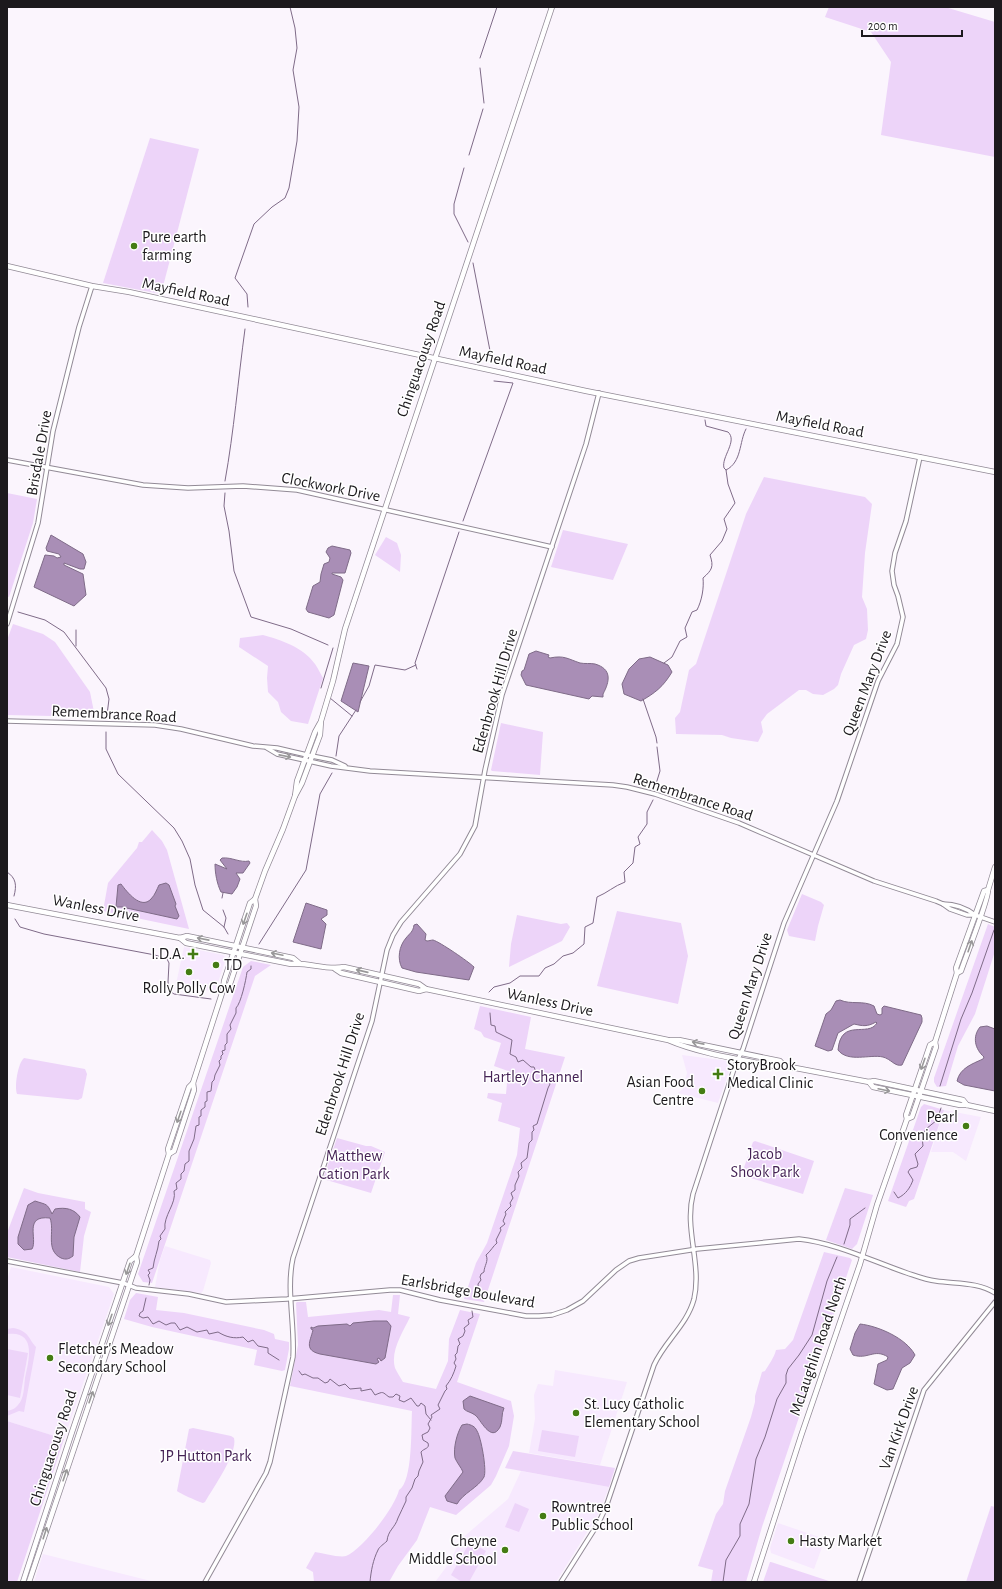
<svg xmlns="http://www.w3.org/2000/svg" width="1002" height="1589" viewBox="0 0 1002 1589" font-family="'Alegreya Sans',sans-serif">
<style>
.built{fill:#f7e9fe}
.green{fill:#edd4f9}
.water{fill:#a98eb6;stroke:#7f6b88}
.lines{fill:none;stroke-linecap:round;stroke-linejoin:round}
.stream{stroke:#7f6b88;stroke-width:1}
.minor-casing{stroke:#928a96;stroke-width:5.5}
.major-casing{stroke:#928a96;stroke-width:6}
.minor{stroke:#fff;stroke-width:3.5}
.major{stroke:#fff;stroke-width:4.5}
.oneway{stroke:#999899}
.poi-dot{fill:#447c13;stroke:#fff;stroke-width:1.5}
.labels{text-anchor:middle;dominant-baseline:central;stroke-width:3;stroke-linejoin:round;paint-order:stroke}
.poi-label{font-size:16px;fill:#1c191d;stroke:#fff;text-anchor:start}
.street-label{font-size:16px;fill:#1c191d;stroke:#fff}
.park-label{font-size:16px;fill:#452255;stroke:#fff}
</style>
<rect width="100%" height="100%" fill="#fbf5fd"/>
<!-- built -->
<g class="built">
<polygon points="184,947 223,955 226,958 215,992 176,984"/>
<polygon points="682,1055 729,1061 731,1066 718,1103 678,1093 683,1089 687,1073"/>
<polygon points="944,1110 981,1117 966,1161 953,1152 931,1152"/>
<polygon points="165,1246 210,1260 211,1263 203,1291 201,1293 155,1287 160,1260"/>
<polygon points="11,1267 109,1287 114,1294 64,1439 7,1421 7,1280"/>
<polygon points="555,1370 627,1382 600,1465 529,1453 535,1419 534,1395 538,1384 553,1386"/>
<polygon points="521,1471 609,1487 599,1513 556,1582 435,1582 450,1562 460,1540 508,1499"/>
<polygon points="778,1523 825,1539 814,1569 771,1553 770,1548"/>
<polygon points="43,1554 155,1582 156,1582 34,1582"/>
</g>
<!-- green -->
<g class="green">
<polygon points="829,7 945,7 995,22 995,157 881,135 891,62 871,32 825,17"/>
<polygon points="150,138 199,149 161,294 103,283"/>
<polygon points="764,477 865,497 872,504 865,553 862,597 867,609 868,630 866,639 854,645 841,674 838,685 834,689 823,695 813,694 806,690 799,690 767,714 761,722 763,732 758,742 731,738 722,735 676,734 675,718 680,712 689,670 696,664 746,514"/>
<polygon points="7,493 37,499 33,523 9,597 7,596"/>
<polygon points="563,530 628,544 613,580 551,567"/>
<polygon points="386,537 397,543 401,555 400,572 375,555"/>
<polygon points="13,624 43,634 55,642 90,692 95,717 7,715 7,640"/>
<path d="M263,635C281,640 303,647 315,664C318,668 320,673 323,678L308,724L291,721L281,712L278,702L268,692L267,678L268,666L239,647L240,638Z"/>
<polygon points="501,723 543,732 540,775 492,771 491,770"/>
<polygon points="152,830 162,841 167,850 189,929 103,911 108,883 137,848 139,842 142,842"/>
<polygon points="802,894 821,902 824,905 818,926 815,941 789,936 787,930"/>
<polygon points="617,911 681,923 688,956 678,1004 597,986"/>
<polygon points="517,915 561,924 567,923 570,927 562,941 509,967 511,944"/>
<polygon points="988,924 995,927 995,951 975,1014 958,1046 946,1086 937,1087 934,1082 934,1078"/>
<polygon points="251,961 271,965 255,976 152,1283 143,1282 138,1274 243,967"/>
<polygon points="480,1006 531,1017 525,1049 565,1057 484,1302 464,1299 476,1263 487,1243 517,1155 520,1128 498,1121 502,1103 487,1098 488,1093 506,1094 508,1071 494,1066 501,1043 484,1037 481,1032 474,1029"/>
<path d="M24,1058L85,1069L87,1074L82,1098L78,1100L17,1094C14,1086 18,1063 24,1058Z"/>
<polygon points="924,1104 944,1110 914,1199 909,1201 906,1207 888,1201 921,1107"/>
<polygon points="337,1138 366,1146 371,1146 385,1152 371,1193 323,1179"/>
<polygon points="755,1141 814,1161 803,1194 744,1176 742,1173 753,1142"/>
<polygon points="24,1188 38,1193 85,1202 85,1209 91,1212 84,1236 80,1272 7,1257 7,1233"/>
<polygon points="845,1188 873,1195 857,1244 852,1249 826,1240"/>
<path d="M824,1252L850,1258L852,1260L762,1527L746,1582H711L713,1570L698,1566L716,1514L723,1504L725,1491L751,1417L755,1402V1396L762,1372L765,1371C769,1364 774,1358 776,1350L785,1349L793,1340Z"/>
<polygon points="136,1293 158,1297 156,1310 184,1313 264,1330 274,1334 275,1339 289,1342 289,1349 285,1370 282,1371 254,1365 257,1350 152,1327 124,1319 130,1300"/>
<path d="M393,1295H400L398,1314L410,1317C403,1332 390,1351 395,1368C397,1372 400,1377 403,1382L436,1389L448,1361L449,1339L460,1310L480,1314L457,1382L511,1401L514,1416L509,1446L496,1476L491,1485L456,1515L430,1507L417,1540L398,1566L389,1582H314L313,1572L306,1568L315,1552C322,1553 340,1558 346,1556C363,1549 395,1507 399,1490C413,1482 411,1427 412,1411L290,1386L298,1345L296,1303L297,1302H306L308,1317L379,1310L391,1312Z"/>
<path d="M13,1328C29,1331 28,1338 36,1347L24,1412L19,1411L7,1416V1411C11,1410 15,1409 18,1405C24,1399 24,1387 25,1378C29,1360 37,1330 7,1334V1329Z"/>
<polygon points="7,1349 28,1353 20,1398 7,1395"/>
<polygon points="7,1421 64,1439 17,1582 7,1582"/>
<path d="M193,1428L231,1436L234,1438C238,1453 213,1488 205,1502L203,1503C199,1502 179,1493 177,1491L189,1429Z"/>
<polygon points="542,1430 579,1436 575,1457 538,1451"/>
<polygon points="513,1451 615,1468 609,1487 505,1468"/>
<polygon points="515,1503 529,1509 519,1532 505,1527"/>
<polygon points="991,1506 995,1507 995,1582 966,1582"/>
<polygon points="470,1542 486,1551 469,1582 462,1582 451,1575"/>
<polygon points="770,1562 771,1562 832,1582 763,1582"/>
</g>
<!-- water -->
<g class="water">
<polygon points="51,535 83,554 86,562 84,569 80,569 64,563 64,565 83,574 86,595 74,606 34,587 45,555 54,556 57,558 61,557 59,554 47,551 46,548"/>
<polygon points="332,546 350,550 351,553 345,573 332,573 332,574 341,577 343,580 334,615 329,618 308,612 306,609 313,586 320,582 321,574 324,564 329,562 330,558 326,552 328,548"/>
<path d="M536,651L549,655L548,657L550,658C564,655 568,659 580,663C585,664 590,663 595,664C612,669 610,681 603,694V697L592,696L589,699L526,685L521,675L522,671L524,670L529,654Z"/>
<path d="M650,657L668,665L672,672C663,687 655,693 641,701L624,694L622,684L629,669L639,659Z"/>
<polygon points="353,663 369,666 358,712 341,701"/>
<path d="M222,858C232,857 240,863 249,861L250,863L243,873H236L240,879L237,887L232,894L221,892C217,884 215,873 215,864L227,869L220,860Z"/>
<path d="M166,883L169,885L176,904L175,906L179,916L177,919L122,907H116L118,885L121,884C127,892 141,910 151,899C155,895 157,889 159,885Z"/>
<polygon points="306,903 327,910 327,915 321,919 326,924 321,949 293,942"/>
<path d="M417,924L426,934L425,940L427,941C428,941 432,940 433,940C440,942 469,962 474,967L469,980L416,972L402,968C397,959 399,946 406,938C410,933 413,932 414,925Z"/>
<path d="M840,1000C851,1005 863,1000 874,1006L877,1014L880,1015L882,1014V1008L884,1006L921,1015L922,1018V1022L902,1065C895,1067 891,1059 883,1057C870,1054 848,1063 838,1050C841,1017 868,1038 877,1023L876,1022C867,1027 863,1026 854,1024L838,1033L832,1050L828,1051L815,1046L826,1014L831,1010L836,1001Z"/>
<path d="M987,1026L995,1029V1091L964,1085L957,1081C960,1068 972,1064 983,1059L984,1057C975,1049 972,1037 980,1027Z"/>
<path d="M35,1201C47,1205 47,1203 52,1214L55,1209C66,1207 74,1209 80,1217L74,1237L73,1256C69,1259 66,1260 61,1258C45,1250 55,1231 50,1218C23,1215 38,1239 32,1249L24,1250L18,1244V1237L28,1205Z"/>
<path d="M374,1321H387L391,1326L385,1358L381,1361L379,1358L377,1359L379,1362L376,1364L320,1354C304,1350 310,1342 313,1330L311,1329V1327L313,1328L318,1326L347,1324L350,1326L353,1323Z"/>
<path d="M860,1324C878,1326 906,1338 915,1355L910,1363L902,1368L893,1389L887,1390L874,1384L878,1364L887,1360L888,1357C874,1348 868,1360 853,1355L850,1349L855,1333Z"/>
<path d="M470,1396L504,1408C501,1414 503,1421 500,1427C491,1444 480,1418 475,1415C471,1412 467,1412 464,1409L463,1401Z"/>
<path d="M467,1424C471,1425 475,1426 477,1431C481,1437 487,1470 484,1477C478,1488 463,1493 457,1504L447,1501L445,1496L463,1472C461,1467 457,1463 455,1458C453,1448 457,1433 462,1425Z"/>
</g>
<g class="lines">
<!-- stream -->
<g class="stream">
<polyline points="480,58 497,7"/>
<polyline points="480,68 484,103"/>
<polyline points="469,155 483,109"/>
<polyline points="464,168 454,204 454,214 468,242"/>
<polyline points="473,263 492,361"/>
<polyline points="248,307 247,294 235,278 254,224 272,207 285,198 289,188 297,141 299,107 293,70 297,48 295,28 290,7"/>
<path d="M705,420L706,426L728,432C738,441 721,457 724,468L726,470"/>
<path d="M225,481C234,431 238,380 245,329"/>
<polyline points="225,493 224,506 229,531 234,571 251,617 291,629 328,645"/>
<polyline points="463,521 513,383 494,381"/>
<polyline points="18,612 45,620 64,632 106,688 109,699 107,715"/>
<polyline points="76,630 76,646"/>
<path d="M664,663L672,657L680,641L687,637L685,628L692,612L697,610C702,600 704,588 703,578C712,570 714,567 710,555L722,541L727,529L724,519L735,503L728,484L726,470C742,462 739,442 746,429"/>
<polyline points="417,669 415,663 459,532"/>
<polyline points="321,688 333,648"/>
<polyline points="330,698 352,716"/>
<polyline points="643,699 656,737 657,743"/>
<polyline points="360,702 369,686 375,665 405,670 416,665"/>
<polyline points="106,732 106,749 118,774 174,828 182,841 190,859 195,885 203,910 224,927 228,934"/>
<polyline points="336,756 339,736 356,710"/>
<polyline points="656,784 660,771 657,747"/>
<path d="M7,872C16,878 17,885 14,896"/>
<polyline points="222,898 223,893"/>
<polyline points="223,910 226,918 224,927"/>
<polyline points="15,919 20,927 44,934 155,955 167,959 169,963 168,982 170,991 174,994 211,999"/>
<polyline points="259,944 306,870 320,794 332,773"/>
<path d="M489,992L494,987L510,983L520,976H539L545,968L554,964L563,956L573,953L584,944L585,927L593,923L597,897C607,893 614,886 625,882L624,872L633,863L635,847L640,844L638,837L647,824V812L653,800"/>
<polyline points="940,1086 961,1019 972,993 994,930"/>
<path d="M894,1192L898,1198C906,1194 910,1188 913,1180L908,1172L910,1169L917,1167L918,1164L915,1154L923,1146L922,1136L926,1129L937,1120L941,1108"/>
<polyline points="844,1244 850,1225 850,1219 865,1208"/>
<path d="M149,1285L150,1280L148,1275L150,1273L148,1270L153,1268C154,1258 158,1251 159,1241L161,1239L160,1236L165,1229C163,1216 177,1203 174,1191L177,1189L176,1183L181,1179V1174L184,1171L185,1164L189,1161V1151L194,1139L196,1126L199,1125V1117L201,1116V1110L205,1107V1102L207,1101V1092L211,1091L212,1082L214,1080L215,1075L220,1065L219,1061L221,1059V1056L223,1054L222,1051L225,1050V1045L227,1043V1034L231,1029L230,1025L236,1013V1008C241,1003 246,980 247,972L251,969V966"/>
<path d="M146,1298L143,1311L140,1313L139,1316L143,1318L148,1317L153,1324L159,1321L166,1325L171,1323H175L180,1330L187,1327L197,1332L207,1330L209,1334L218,1332C226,1337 234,1339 243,1337L248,1342L253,1340L258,1346L268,1348V1353L279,1360"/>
<path d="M477,1298C475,1293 479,1290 478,1284L481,1280L480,1277L481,1274L484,1272C484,1266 489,1261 486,1255C491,1251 493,1246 497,1243L496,1240L501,1230L500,1228L505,1224L503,1221L506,1214L505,1212L511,1206L510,1203L513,1198L511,1193L515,1190V1185L519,1176L518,1172L522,1168L521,1163L527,1158L529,1143L532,1140V1132L534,1130L533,1126L537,1124L548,1088L550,1084L549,1080L543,1073L536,1072L534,1067H531L523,1060L518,1062L516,1057L510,1054L512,1040L496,1032L495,1026L491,1025L490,1013"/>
<path d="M299,1371L302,1375L305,1374L313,1378H318L325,1383L328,1382L330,1379L339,1386L345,1384L350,1389L361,1388V1391L371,1389L375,1395C384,1391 382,1392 389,1397H393L396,1394L400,1396L399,1400L404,1402L411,1398L417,1406H419L421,1403L425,1406L426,1414L431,1420"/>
<path d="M370,1582C371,1571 373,1560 378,1550C379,1547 384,1544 387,1541C388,1530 395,1528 398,1518C401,1512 403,1507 406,1501V1497L412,1488L415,1479L418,1476L419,1471L423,1462L421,1452C424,1448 430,1449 428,1443L423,1440L422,1435L428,1432L430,1428L428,1424L432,1417L431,1415L440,1409L438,1405L445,1391L447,1389L446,1386C451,1380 454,1373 456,1366L454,1363L456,1359L455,1355L457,1353L458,1346L460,1344L458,1339L463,1336L465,1331L464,1328L469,1324L468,1320L473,1317L472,1311"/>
<polyline points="723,1582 726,1560 740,1536 740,1524 749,1504 756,1459 765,1437 777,1399 786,1383 786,1375 788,1369 799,1355 812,1335 827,1281 837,1257"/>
</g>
<defs>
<g id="minor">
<polyline points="7,460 143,485 188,488 243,486 297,490 552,547"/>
<polyline points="7,624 38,523 53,431 79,327 92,286"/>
<polyline points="7,721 155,725 181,729 253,746 277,748 307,755 332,760 345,766"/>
<polyline points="267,748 277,754 331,766 370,771 613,785 627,787 655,794 739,823 874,881 936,901 943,904 950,909 967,915 975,915 995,922"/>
<path d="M943,904C954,904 966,908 975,915"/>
<path d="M7,1261L123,1283L136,1288L189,1294L226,1302L287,1299L390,1290H400L440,1300L526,1316H539L552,1315L567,1310L583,1301L616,1270L629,1261L639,1258L697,1249L799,1239C836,1243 872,1261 907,1273C916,1276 926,1280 936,1281C956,1284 978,1282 995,1293"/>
<path d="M205,1582L266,1473L270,1462L293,1357C295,1324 286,1290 293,1258L372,1021L387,950L393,935L401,922L460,854L475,826L485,770L502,695L586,444L599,393"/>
<path d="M561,1582L599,1522L606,1507L654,1365C665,1341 687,1325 694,1299C702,1264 684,1229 693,1194L736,1063L743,1049L784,923L837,801L878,681L897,644L903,617L898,596L894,585L892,571L895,553L906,521L920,457"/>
<polyline points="859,1582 924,1390 995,1302"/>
</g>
<g id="major">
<polyline points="7,266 92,286 129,292 586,391 995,472"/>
<polyline points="295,796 302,783 320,735 321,721 333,681 345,629 552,7"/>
<polyline points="7,905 180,938 187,936 293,958 299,963"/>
<path d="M180,938L186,943L291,964C309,962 327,971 344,967L419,984L426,989L668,1040C700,1054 744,1060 779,1067L785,1066L869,1082L874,1081L963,1100L967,1105"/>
<polyline points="335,969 341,973 419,991 426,989"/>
<path d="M957,973L961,971C965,959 990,896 988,890L995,867"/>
<polyline points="223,990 230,984 256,906 255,899 265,871 283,829 295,796 297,781 315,732 320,723"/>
<polyline points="670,1040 679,1040 780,1061 785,1066"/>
<polyline points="869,1082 873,1087 960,1105 967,1105 995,1111"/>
<polyline points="907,1119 912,1117 936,1047 935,1042 957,973 956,968 984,891 988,890"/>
<polyline points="169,1154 174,1151 194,1090 193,1083 223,990 224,981 250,903 255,899"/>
<polyline points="23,1582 72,1432 130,1261 136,1256"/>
<polyline points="29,1582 137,1262 136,1256 169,1154 168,1149 189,1087 193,1083"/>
<polyline points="754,1582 801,1436 860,1264 877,1205 907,1119 906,1115 930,1045 935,1042"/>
</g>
</defs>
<!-- minor casing -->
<use href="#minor" class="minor-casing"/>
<!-- major casing -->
<use href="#major" class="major-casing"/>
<!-- minor -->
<use href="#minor" class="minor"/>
<!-- major -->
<use href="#major" class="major"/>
</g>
<!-- one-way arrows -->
<defs><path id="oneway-shaft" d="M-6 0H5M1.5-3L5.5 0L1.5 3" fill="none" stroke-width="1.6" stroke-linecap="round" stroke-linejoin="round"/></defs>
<g class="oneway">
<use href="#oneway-shaft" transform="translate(285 756) rotate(11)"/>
<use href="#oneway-shaft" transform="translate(245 919) rotate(109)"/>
<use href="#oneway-shaft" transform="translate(203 939) rotate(-169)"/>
<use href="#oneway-shaft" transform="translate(970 946) rotate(-71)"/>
<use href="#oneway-shaft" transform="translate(277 954) rotate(-168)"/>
<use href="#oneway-shaft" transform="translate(362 971) rotate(-167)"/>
<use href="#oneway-shaft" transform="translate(698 1043) rotate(-169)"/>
<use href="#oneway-shaft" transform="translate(923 1064) rotate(109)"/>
<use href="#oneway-shaft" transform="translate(884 1090) rotate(12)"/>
<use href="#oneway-shaft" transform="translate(179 1117) rotate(109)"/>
<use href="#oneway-shaft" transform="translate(128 1269) rotate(109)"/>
<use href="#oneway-shaft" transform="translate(110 1320) rotate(109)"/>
<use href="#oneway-shaft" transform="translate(91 1397) rotate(-71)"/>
<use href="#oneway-shaft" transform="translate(65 1475) rotate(-71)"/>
<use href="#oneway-shaft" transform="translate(45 1533) rotate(-72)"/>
</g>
<!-- markers -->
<g class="poi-dot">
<circle cx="134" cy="246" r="4"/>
<path d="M191 948h4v4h4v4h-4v4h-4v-4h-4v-4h4z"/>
<circle cx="216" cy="965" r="4"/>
<circle cx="189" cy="972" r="4"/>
<path d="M716 1068h4v4h4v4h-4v4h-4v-4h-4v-4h4z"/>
<circle cx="702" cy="1091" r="4"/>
<circle cx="966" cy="1126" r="4"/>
<circle cx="50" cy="1358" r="4"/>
<circle cx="576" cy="1413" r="4"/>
<circle cx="543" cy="1516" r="4"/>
<circle cx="791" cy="1541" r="4"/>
<circle cx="505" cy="1550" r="4"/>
</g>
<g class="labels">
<!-- poi labels -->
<g class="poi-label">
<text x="142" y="237">Pure earth<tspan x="142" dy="18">farming</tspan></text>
<text x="185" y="954" text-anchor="end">I.D.A.</text>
<text x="224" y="965">TD</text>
<text x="189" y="988" text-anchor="middle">Rolly Polly Cow</text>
<text x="727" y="1065">StoryBrook<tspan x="727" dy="18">Medical Clinic</tspan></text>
<text x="694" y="1082" text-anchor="end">Asian Food<tspan x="694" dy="18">Centre</tspan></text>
<text x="958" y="1117" text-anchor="end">Pearl<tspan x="958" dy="18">Convenience</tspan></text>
<text x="58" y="1349">Fletcher's Meadow<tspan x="58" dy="18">Secondary School</tspan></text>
<text x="584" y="1404">St. Lucy Catholic<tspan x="584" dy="18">Elementary School</tspan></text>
<text x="551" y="1507">Rowntree<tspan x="551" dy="18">Public School</tspan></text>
<text x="497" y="1541" text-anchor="end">Cheyne<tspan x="497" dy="18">Middle School</tspan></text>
<text x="799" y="1541">Hasty Market</text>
</g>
<!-- street labels -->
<g class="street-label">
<text transform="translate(186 292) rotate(12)">Mayfield Road</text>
<text transform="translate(421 359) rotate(-71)">Chinguacousy Road</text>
<text transform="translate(503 360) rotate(12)">Mayfield Road</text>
<text transform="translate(820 424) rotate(11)">Mayfield Road</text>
<text transform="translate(39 453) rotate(-80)">Brisdale Drive</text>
<text transform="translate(331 487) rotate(11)">Clockwork Drive</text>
<text transform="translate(867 683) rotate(-69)">Queen Mary Drive</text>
<text transform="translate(495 691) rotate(-74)">Edenbrook Hill Drive</text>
<text transform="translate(114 714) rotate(3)">Remembrance Road</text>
<text transform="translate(693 797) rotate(18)">Remembrance Road</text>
<text transform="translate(96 908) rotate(11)">Wanless Drive</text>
<text transform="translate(750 986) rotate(-72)">Queen Mary Drive</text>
<text transform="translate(550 1002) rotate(12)">Wanless Drive</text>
<text transform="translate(340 1074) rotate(-72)">Edenbrook Hill Drive</text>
<text transform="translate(468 1291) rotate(10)">Earlsbridge Boulevard</text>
<text transform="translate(818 1346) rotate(-71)">McLaughlin Road North</text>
<text transform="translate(899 1428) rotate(-70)">Van Kirk Drive</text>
<text transform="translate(53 1448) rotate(-72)">Chinguacousy Road</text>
</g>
<!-- park labels -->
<g class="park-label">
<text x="533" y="1077">Hartley Channel</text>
<text x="765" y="1154">Jacob<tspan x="765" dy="18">Shook Park</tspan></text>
<text x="354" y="1156">Matthew<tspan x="354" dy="18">Cation Park</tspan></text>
<text x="206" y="1456">JP Hutton Park</text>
</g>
</g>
<!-- border -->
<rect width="1002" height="1589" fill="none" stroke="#1c191d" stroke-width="16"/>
<!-- scale -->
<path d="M862 30v6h100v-6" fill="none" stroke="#1c191d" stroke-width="2"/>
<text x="868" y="30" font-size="12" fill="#1c191d" stroke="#ffffff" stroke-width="3" paint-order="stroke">200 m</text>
</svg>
